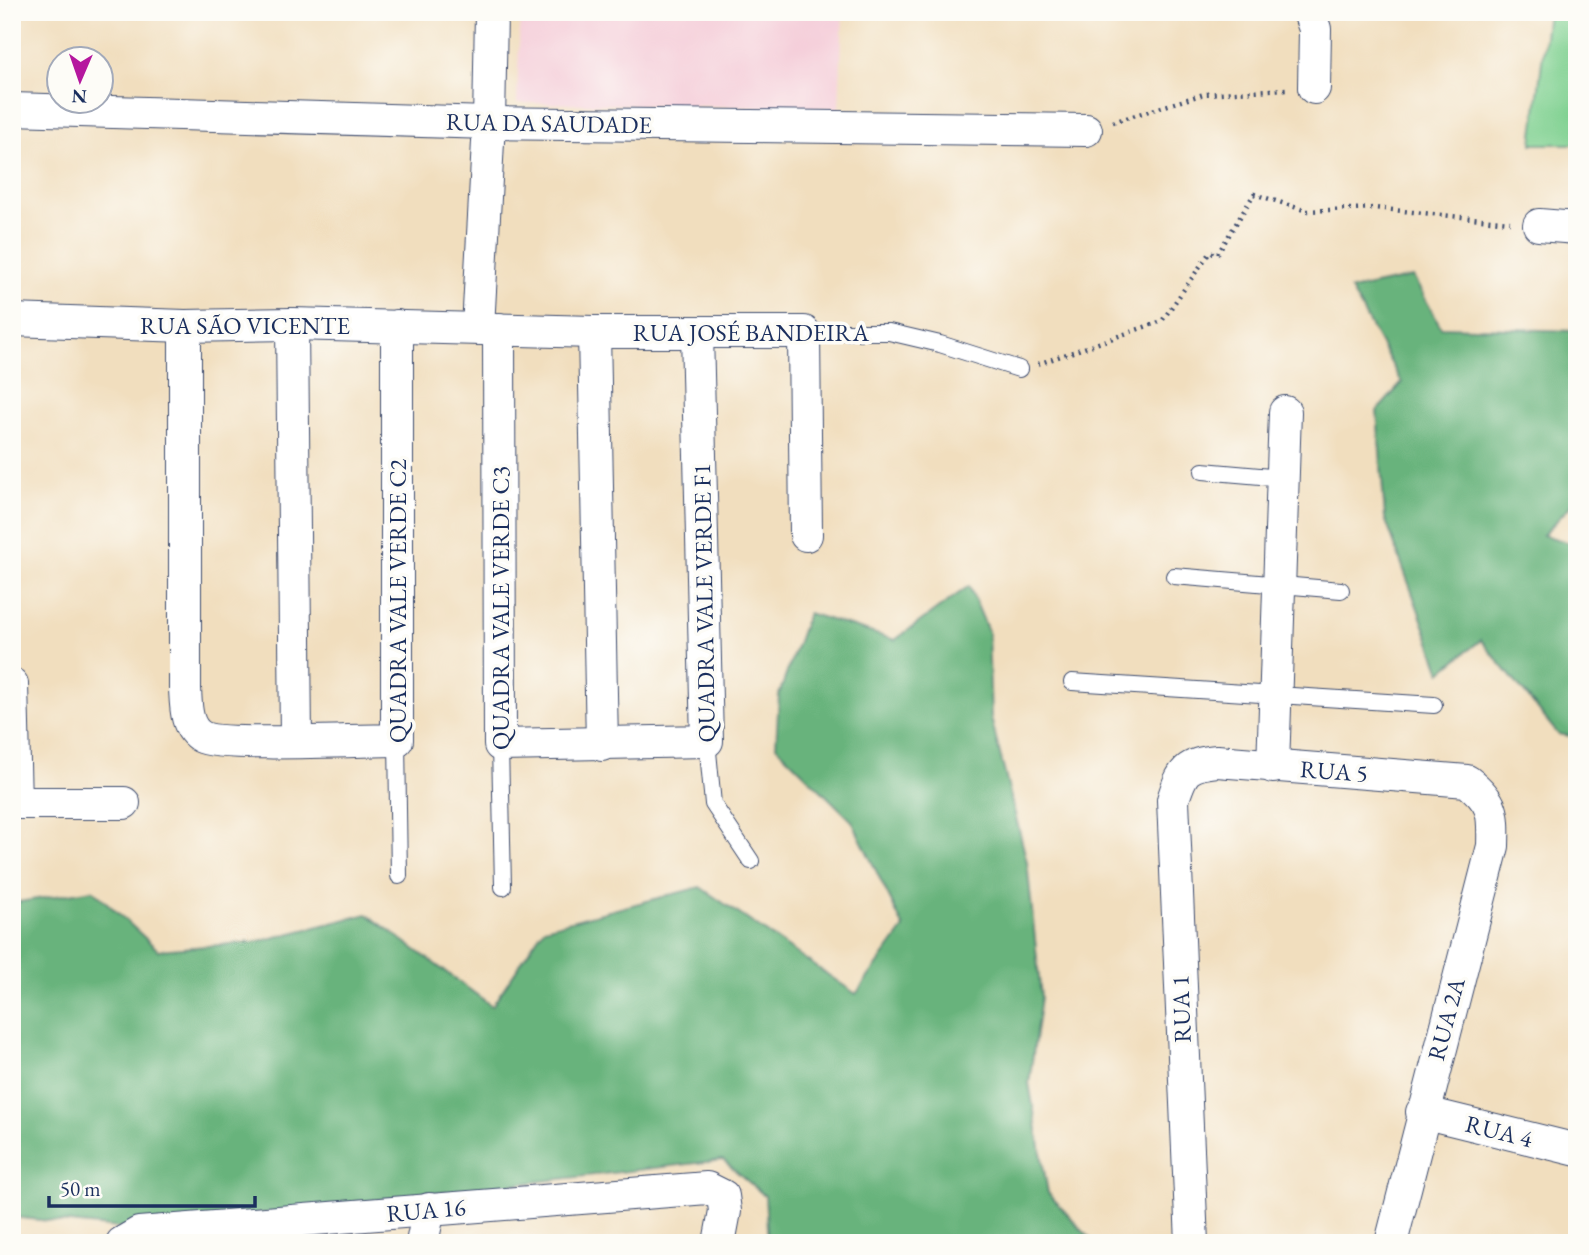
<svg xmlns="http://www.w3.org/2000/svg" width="1589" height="1255" viewBox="0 0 1589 1255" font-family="'EB Garamond',serif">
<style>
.built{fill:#f5cfda}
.green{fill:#81d192;stroke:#4e8078;stroke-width:2}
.forest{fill:#68b37c;stroke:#42716d;stroke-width:2}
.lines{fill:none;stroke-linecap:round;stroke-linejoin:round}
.lane-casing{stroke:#3b496c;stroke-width:18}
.street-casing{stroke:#3b496c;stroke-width:34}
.path{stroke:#3b496c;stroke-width:4.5;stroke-dasharray:2 5;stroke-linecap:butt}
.lane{stroke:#fff;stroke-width:16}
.street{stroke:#fff;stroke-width:32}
.labels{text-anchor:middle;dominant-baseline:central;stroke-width:7;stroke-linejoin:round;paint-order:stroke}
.street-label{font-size:24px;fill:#1b2f5e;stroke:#fdfcf7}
</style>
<rect width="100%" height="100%" fill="#fdfcf7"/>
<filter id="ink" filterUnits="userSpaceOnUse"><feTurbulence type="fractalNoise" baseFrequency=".0143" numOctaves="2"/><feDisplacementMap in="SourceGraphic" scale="14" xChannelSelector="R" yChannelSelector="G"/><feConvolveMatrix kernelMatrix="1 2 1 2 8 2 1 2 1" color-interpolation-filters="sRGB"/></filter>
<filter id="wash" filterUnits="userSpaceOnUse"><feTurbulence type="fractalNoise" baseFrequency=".00686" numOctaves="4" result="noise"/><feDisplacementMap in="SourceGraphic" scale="28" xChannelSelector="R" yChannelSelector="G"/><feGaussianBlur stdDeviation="1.57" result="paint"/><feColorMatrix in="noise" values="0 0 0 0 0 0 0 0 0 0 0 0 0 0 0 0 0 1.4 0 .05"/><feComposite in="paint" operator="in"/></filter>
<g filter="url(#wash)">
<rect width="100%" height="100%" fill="#f1debe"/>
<!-- built -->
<polygon class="built" points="520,12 843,12 839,108 517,103"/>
<!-- green -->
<polygon class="green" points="1548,12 1577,15 1577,144 1532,144"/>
<!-- forest -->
<g class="forest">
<polygon points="1413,277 1441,327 1577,331 1577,499 1543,535 1577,545 1577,737 1558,734 1481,640 1441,672 1385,518 1377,411 1402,383 1351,290"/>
<polygon points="969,586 988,631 991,718 1027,862 1041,997 1029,1083 1048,1193 1094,1243 768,1243 765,1196 723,1160 128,1229 12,1217 12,903 93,890 158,950 256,942 367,914 492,1006 544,928 700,887 856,994 904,928 852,821 776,746 779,695 808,613 895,640"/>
</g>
</g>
<g filter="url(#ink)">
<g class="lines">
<defs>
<g id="lane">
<polyline points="804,332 889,332 940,344 1019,369"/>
<polyline points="1203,471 1282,478"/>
<polyline points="1174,576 1341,590"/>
<polyline points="1072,682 1434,705"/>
<polyline points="397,740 399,876"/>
<polyline points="707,741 713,804 751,861"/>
<polyline points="500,745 503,887"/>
</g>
<g id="street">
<polyline points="1309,12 1315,29 1314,88"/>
<polyline points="12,109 489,123 1086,130"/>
<polyline points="1539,225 1577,228"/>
<polyline points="12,320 185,326 292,324 594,332 804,332 806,535"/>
<polyline points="292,324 296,741"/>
<path d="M185,326V688C186,705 185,728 202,737C220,747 366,740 397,740V326"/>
<polyline points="478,328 489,123 491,12"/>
<polyline points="499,329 500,745 707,741 697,333"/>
<polyline points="594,332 602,745"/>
<polyline points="12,684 15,803"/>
<polyline points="1273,767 1285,412"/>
<polyline points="12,803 124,803"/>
<polyline points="1422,1112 1577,1150"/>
<polyline points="122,1243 139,1233 707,1188 723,1196 725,1211 719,1243"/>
<polyline points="422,1243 429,1209"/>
<path d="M1192,1243L1173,800C1182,771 1186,764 1217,761L1467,781C1494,802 1494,813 1493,846L1391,1243"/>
</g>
</defs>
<!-- lane casing -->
<use href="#lane" class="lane-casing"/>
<!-- street casing -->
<use href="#street" class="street-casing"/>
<!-- path -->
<g class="path">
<polyline points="1113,122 1204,94 1286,89"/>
<polyline points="1038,364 1162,321 1210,252 1217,255 1254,194 1307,211 1374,208 1510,222"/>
</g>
<!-- lane -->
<use href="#lane" class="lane"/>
<!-- street -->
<use href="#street" class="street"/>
</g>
</g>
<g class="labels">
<!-- street labels -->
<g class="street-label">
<text transform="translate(549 123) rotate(1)">RUA DA SAUDADE</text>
<text x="245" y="325">RUA SÃO VICENTE</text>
<text x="751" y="332">RUA JOSÉ BANDEIRA</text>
<text transform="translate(397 601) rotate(-90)">QUADRA VALE VERDE C2</text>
<text transform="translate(704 603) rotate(-91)">QUADRA VALE VERDE F1</text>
<text transform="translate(500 608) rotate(-90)">QUADRA VALE VERDE C3</text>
<text transform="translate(1334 771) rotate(4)">RUA 5</text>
<text transform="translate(1181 1009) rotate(-92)">RUA 1</text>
<text transform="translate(1446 1019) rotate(-75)">RUA 2A</text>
<text transform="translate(1499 1131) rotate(14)">RUA 4</text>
<text transform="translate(426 1210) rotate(-5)">RUA 16</text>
</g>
</g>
<!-- margin -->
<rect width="1589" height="1255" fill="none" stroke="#fdfcf7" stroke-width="42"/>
<!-- north arrow -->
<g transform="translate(80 80) rotate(182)"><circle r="33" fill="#fdfcf7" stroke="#a3aaba" stroke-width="2"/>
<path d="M0-5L12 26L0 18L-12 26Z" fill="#b5179e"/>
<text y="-10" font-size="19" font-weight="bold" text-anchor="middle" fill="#1b2f5e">N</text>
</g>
<!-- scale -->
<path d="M49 1196v10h206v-10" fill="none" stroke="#1b2f5e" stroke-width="3.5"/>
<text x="60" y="1196" font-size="21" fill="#1b2f5e" stroke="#fdfcf7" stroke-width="5" paint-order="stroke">50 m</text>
</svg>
